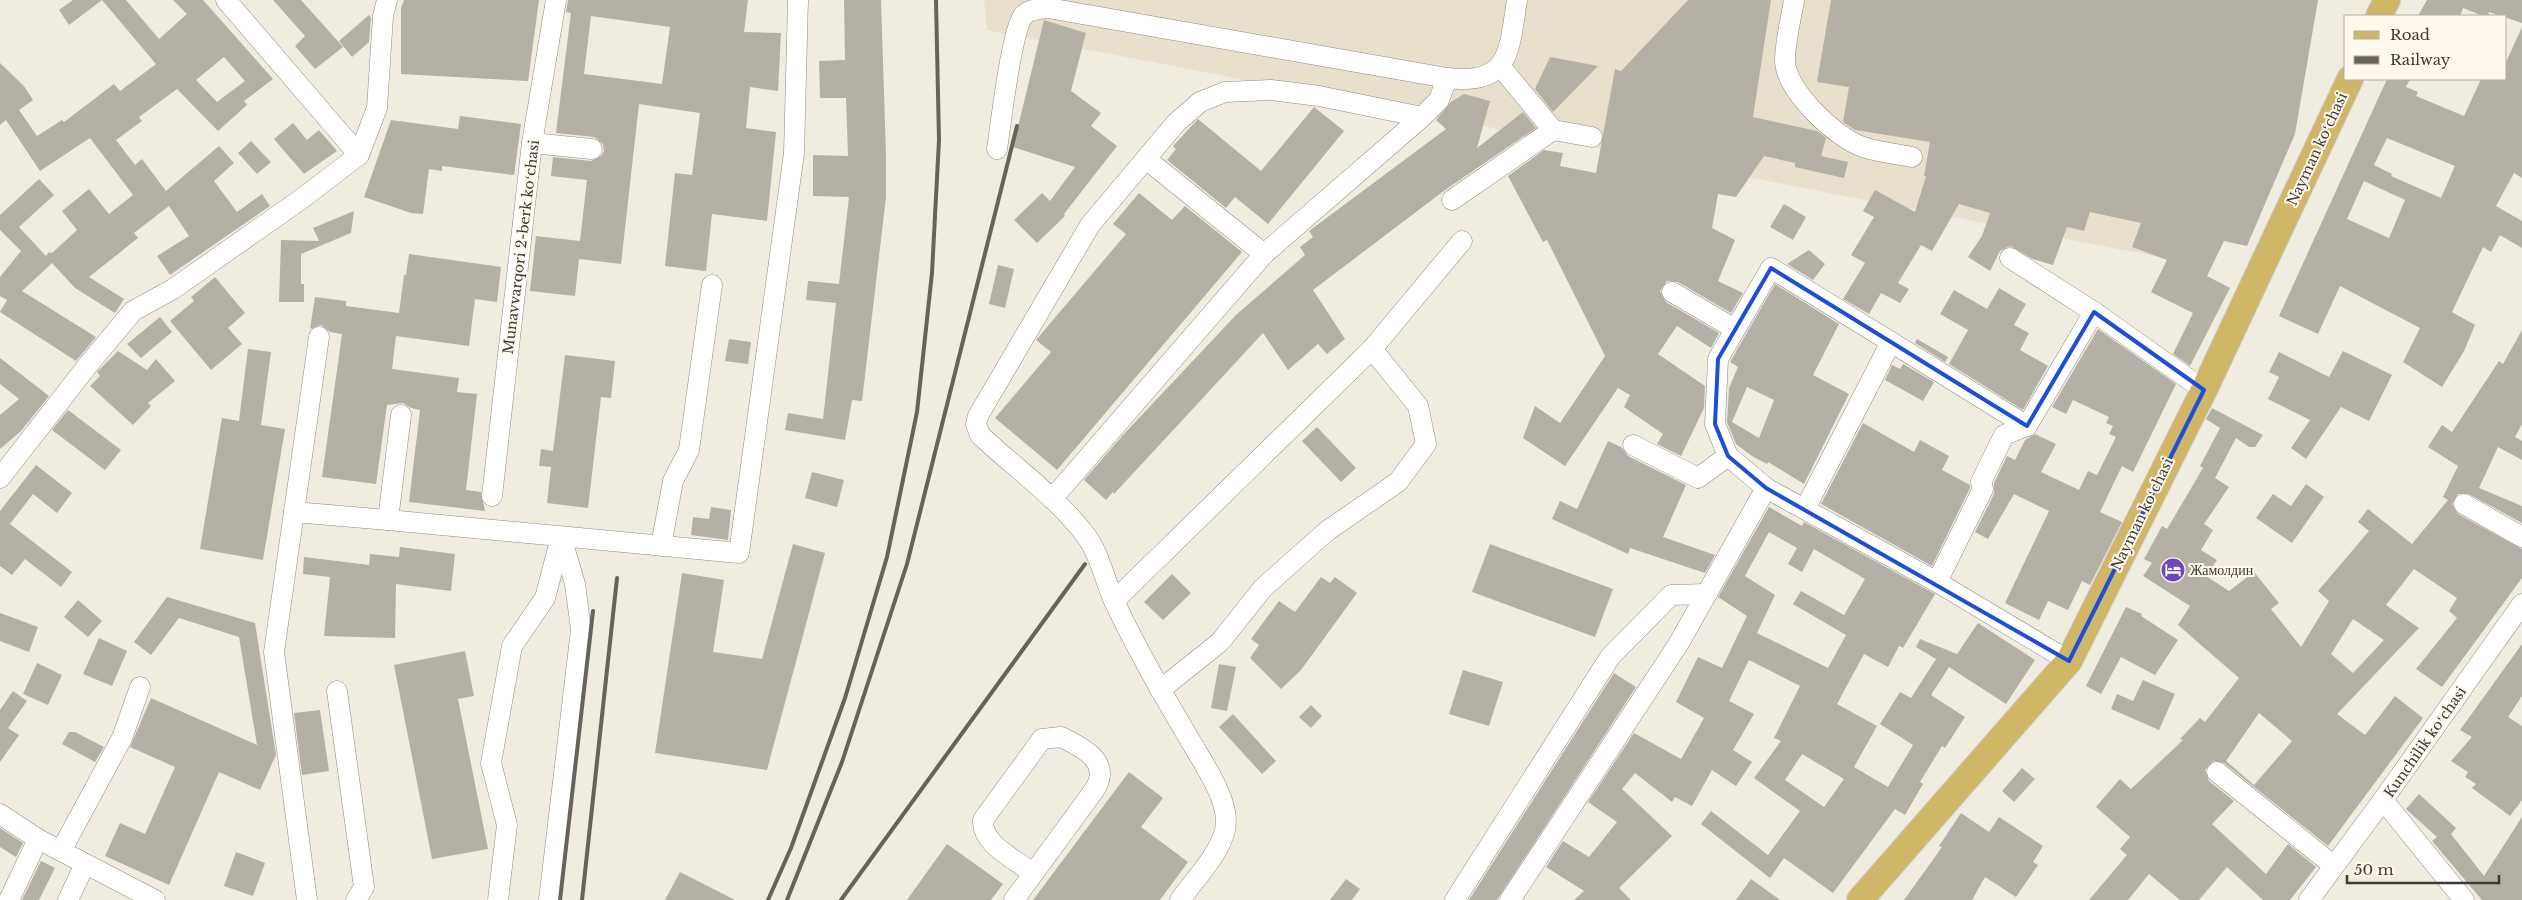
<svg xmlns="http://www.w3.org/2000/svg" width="2522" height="900" viewBox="0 0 2522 900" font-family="'Libre Baskerville',serif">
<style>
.built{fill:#e8e0cd}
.building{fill:#b5b0a5;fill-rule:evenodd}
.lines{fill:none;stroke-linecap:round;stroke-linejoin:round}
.minor-casing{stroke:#908b81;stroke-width:21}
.major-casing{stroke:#ccccca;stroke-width:28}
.minor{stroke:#fff;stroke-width:20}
.major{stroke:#d0b667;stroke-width:26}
.rail{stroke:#66635c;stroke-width:4}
.marked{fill:none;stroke:#1d4ed8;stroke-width:4;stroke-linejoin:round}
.labels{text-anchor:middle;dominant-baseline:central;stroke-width:4;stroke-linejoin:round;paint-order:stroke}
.street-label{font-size:14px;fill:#3c3a35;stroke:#fff9ed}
.poi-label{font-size:14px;fill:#3c3a35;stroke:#fff9ed;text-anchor:start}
</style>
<rect width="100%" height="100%" fill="#f1ece0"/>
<!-- built -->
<polygon class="built" points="984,0 2314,0 2201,265 987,30"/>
<!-- building -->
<g class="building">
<path d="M73,0H126L159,39L187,14L173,0H203L273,79L244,101L247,105L218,131L177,89L139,117L142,121L116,140L135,165L142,159L166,191L219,146L234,163L214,181L237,212L262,194L270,206L170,275L157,256L189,236L169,206L134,233L138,238L89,277L124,299L115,313L75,288L52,263L22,291L96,337L76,361L0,312L7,300L0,296V277L21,251L0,230V215L39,179L54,195L19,227L46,256L49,252L52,253L77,230L62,211L89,189L109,214L133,195L90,138L40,171L6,120L0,125V63L24,86L33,100L19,110L37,136L62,120L64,122L114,84L120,91L156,64L102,0L69,25L59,10ZM224,57L245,81L217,102L196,80Z"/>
<polygon points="273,0 301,0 343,47 315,69 295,46 305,36"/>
<polygon points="404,0 539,0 528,81 401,74 401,8"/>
<path d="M568,0H748L744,32L781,33L778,91L750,87L746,128L776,132L767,221L712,214L706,271L665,266L675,173L692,175L700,113L639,104L621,264L579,259L575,296L530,291L536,236L580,241L587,180L551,176L553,157L591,161L601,156L604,151L603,144L594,137L556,133L571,13L566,12ZM591,16L670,27L662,84L584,74Z"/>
<polygon points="844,0 881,0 886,156 886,197 862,401 852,400 845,440 785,430 788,413 823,419 836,303 806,300 808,281 839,284 849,197 813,196 813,155 848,156 846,98 820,98 819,61 845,60"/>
<polygon points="1688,0 1771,0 1753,117 1817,131 1826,138 1821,156 1848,162 1844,178 1795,167 1795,163 1764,156 1736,197 1718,194 1712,228 1735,240 1718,281 1743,293 1731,313 1678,282 1667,281 1660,291 1666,302 1719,333 1711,348 1677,326 1658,354 1705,386 1704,408 1681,456 1657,444 1663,434 1624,407 1630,395 1618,388 1565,466 1523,438 1535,406 1560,423 1605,356 1547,240 1543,242 1508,176 1544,150 1563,153 1560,166 1596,173 1615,69 1621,71"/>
<polygon points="1831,0 2318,0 2295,134 2247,246 2224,241 2207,276 2230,288 2190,366 2173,354 2193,313 2151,292 2167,260 2132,247 2141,223 2090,212 2084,231 2067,227 2053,265 2033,259 2010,246 2000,251 1990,271 1968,257 1982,236 1990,213 1959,204 1932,251 1921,245 1898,283 1909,289 1900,303 1881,293 1869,314 1843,299 1865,263 1851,255 1874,217 1863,211 1875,190 1915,212 1926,176 1924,176 1930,142 1855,130 1843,122 1849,87 1817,82"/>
<polygon points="2427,0 2522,0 2522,23 2489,12 2488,16 2483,16 2463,8 2460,16 2418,16"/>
<polygon points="369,15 371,18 369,42 352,57 339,41"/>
<polygon points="1044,20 1086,33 1071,91 1101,113 1091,126 1117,146 1064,214 1065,216 1037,243 1014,220 1042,193 1050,201 1075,167 1013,147"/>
<path d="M2522,27V178L2514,173L2496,206L2522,221V248L2500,235L2491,252L2483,247L2452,312L2475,325L2464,351L2442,387L2403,362L2420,328L2340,286L2318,334L2279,316L2387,79H2410L2406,87L2418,92L2416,96L2464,116L2481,79H2506V62ZM2387,138L2455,166L2441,198L2391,176L2392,174L2374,165ZM2364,181L2405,200L2389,238L2347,219Z"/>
<polygon points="1550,57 1598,66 1553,112 1535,89"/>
<polygon points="1464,94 1490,101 1477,148 1523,112 1536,128 1445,190 1313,290 1345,339 1327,354 1318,344 1288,370 1263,333 1114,494 1113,492 1106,500 1084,480 1123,435 1236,315 1305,255 1300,247 1313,237 1309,231 1446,129 1436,120 1451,102"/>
<polygon points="1314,107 1344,131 1268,224 1235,197 1226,208 1167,160 1176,149 1173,146 1198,119 1261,171"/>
<polygon points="460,116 521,124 514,175 442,166 442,171 429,169 423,214 411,213 364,197 391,120 458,129"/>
<polygon points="293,123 307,140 319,130 337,151 304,174 274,139"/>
<polygon points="251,141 271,162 257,174 238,153"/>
<polygon points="1139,193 1172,220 1185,206 1242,252 1057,470 995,418 1051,352 1036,340 1126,234 1113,224"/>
<polygon points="1784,204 1806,217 1793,240 1770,227"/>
<polygon points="354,211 351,233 301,254 301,284 304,284 304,302 279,302 281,240 319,241 313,228"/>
<polygon points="1809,250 1825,264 1813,280 1787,264"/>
<polygon points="409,254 501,267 497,302 475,299 469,346 396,336 392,369 459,378 457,392 477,394 466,490 481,492 485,511 409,502 420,410 411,408 403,403 387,405 376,484 322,477 342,334 330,332 321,325 310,329 315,297 346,301 346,306 399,313 404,275 406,275"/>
<polygon points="998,265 1014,269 1005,308 989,304"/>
<polygon points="215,277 245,313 228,328 242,344 211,370 170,321 194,301 191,297"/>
<path d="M1775,284L1839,324L1813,375L1849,394L1804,484L1768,462L1767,464L1752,456L1736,444L1727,422L1729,388L1738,367L1730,362ZM1747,387L1774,400L1759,438L1732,422Z"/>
<polygon points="1999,288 2026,304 2014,325 2029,333 2020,350 2048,366 2023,410 1949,364 1968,330 1940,314 1954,290 1987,309"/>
<polygon points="160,317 172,332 141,358 127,344"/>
<polygon points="2098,329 2176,384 2133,472 2122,466 2100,512 2122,522 2090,585 2082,581 2068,610 2048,601 2039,620 2005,603 2049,511 2014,494 1988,539 1975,532 1994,494 1994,483 2007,456 2015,460 2025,440 2035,434 2056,444 2041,472 2079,490 2088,471 2097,475 2116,437 2109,434 2113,426 2106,423 2109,417 2073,400 2066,414 2052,407"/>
<path d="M2522,330V424L2515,437L2522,441V460L2498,447L2479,488L2522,506V523L2469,494H2458L2452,504L2458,514L2522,549V578L2442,687L2416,669L2457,618L2449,611L2457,598L2414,569L2386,605L2419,628L2337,714L2365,735L2395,696L2423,718L2328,846L2224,763L2213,761L2205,770L2209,781L2234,801L2212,824L2266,874L2288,844L2316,867L2290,900H2263L2227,867L2199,900H2180L2149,874L2128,900H2089L2127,855L2120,849L2130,837L2096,807L2120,779L2131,789L2183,740L2180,739L2200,718L2205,722L2239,678L2178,625L2190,606L2143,576L2152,563L2144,559L2162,526L2167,529L2203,468L2200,466L2220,428L2206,419L2212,408L2263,435L2255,447H2249L2236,438L2215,478L2229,487L2204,524L2213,530L2201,550L2217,560L2206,576L2229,591L2254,572L2279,603L2271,609L2301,647L2329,601L2318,591L2369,531L2358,522L2368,509L2412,544L2448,500L2443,497L2458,466L2428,447L2442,425L2452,432L2499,361L2503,364ZM2353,619L2384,640L2353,673L2331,654ZM2259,713L2292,741L2254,785L2226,761Z"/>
<polygon points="729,339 751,342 748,364 725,361"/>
<polygon points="1917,339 1948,357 1945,362 1915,343"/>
<polygon points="248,349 271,352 261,425 285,429 263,560 200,549 222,418 239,421"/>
<polygon points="118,351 147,370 156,359 175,381 148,403 151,406 133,425 90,386 100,376 97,372"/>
<polygon points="2343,351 2392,375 2369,421 2341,407 2306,459 2291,448 2310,420 2268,399 2279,377 2269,372 2279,352 2329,377"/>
<polygon points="565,355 615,361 611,398 601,397 588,508 547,503 551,467 539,466 541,449 553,451"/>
<polygon points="0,358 49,396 21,431 0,449 0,415 19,399 0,384"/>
<polygon points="1903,364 1934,382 1923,401 1885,380 1892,365 1900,369"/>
<polygon points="68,410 121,450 105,470 52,430"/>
<polygon points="1863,423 1914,452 1920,440 1949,456 1942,470 1970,485 1970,488 1932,566 1821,504"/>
<polygon points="1317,427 1356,468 1341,482 1302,441"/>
<polygon points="1608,441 1621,447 1628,456 1686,485 1663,537 1715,555 1705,573 1630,548 1628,554 1552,519 1560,501 1577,509"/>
<polygon points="36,465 72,493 57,513 33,494 10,524 72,572 61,587 25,559 12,575 0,566 0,511"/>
<polygon points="812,472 844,480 837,507 805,498"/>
<polygon points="2306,484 2324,497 2292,543 2256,518 2273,494 2291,506"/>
<polygon points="711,507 731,510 728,540 691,535 693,517 709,519"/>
<path d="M1769,507L1802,526L1804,522L1935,594L1903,648L1899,646L1888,667L1864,654L1837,704L1877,726L1854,767L1888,787L1913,745L1880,724L1900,692L1911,698L1936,659L1916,647L1920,639L1957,654L1978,623L2035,660L2006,704L1949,667L1931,695L1965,717L1945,748L1942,746L1920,782L1923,784L1905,815L1895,809L1833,893L1784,858L1770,878L1701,824L1711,811L1768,855L1800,811L1754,778L1781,741L1774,738L1800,686L1749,660L1729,701L1754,714L1733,750L1752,762L1736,786L1712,770L1692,806L1675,797L1672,802L1635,773L1622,789L1672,836L1619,888L1631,900H1574L1584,891L1546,867L1563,841L1589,857L1617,822L1588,802L1634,733L1681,759L1704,718L1676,702L1698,657L1722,668L1747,616L1718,597ZM1769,532L1797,548L1788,564L1802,572L1814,549L1865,579L1844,615L1801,591L1793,604L1846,635L1828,668L1757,633L1775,595L1745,576ZM1802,754L1844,779L1824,807L1785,780Z"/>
<polygon points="793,544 825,553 767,770 655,753 682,573 724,580 713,652 762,659"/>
<polygon points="1490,544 1613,589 1595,637 1472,592"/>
<polygon points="400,547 455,554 451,591 396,584 395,638 324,636 330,577 303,574 304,557 369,565 370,554 399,557"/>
<polygon points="1172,574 1191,593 1163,620 1144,602"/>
<polygon points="1321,577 1330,583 1335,577 1357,593 1301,670 1281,689 1250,658 1259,645 1251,639 1279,601 1295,612"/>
<polygon points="167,597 255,623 276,755 260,790 219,772 169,885 105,856 120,823 145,834 175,767 130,747 151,698 257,745 239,637 179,618 151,655 134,642"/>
<polygon points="78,600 102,621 88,637 64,617"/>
<polygon points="2126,607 2142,614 2141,616 2178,640 2155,675 2121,657 2101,694 2086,686"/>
<polygon points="0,613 38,627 29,652 0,641"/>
<polygon points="99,638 127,651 112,686 83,674"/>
<polygon points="2522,644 2522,696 2508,717 2522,726 2522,800 2510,816 2472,788 2476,784 2465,777 2468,772 2451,761 2472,737 2460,730"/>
<polygon points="465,651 474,696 458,699 488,849 432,859 394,665"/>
<polygon points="37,663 62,675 48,705 23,694"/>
<polygon points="1219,664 1236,667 1227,711 1211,708"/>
<polygon points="1463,670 1503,682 1489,726 1449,714"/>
<polygon points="1614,673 1636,687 1497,900 1469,900"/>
<polygon points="2143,680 2175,694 2159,730 2111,709 2117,694 2133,701"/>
<polygon points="13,691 27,701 8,728 19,735 0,762 0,710"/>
<polygon points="1311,705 1322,716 1311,728 1299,717"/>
<polygon points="320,710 329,771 302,775 294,713"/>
<polygon points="1233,714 1276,761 1262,774 1219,727"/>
<polygon points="69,732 75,732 104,747 95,762 62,744"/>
<polygon points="2022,768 2035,779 2014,802 2002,791"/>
<polygon points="1129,772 1163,798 1141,827 1188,862 1160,900 1033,900"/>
<polygon points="2419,794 2456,828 2451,834 2484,876 2522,817 2522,900 2482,900 2432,841 2437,837 2406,809"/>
<polygon points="1961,813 1989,832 1999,817 2043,846 2033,862 2038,865 2016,897 1985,877 1972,900 1904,900 1942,847 1939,846"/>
<polygon points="0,828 23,843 16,857 0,847"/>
<polygon points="947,844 1003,884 991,900 907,900"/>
<polygon points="236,852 265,863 253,896 224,886"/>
<polygon points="41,861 55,868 39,900 22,900"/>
<polygon points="680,872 735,900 665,900"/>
<polygon points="1346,879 1360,889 1352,900 1330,900"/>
<polygon points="1751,879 1780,900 1736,900"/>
</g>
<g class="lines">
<defs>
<g id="minor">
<polyline points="226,0 359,155"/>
<path d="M1794,0C1791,19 1785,42 1785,61C1786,91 1836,138 1863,147C1878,152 1896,154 1912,157"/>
<polyline points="1500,66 1553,130 1592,137"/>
<path d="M1422,117L1439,100L1447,78C1511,86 1509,50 1517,0"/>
<polyline points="532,143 592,149"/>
<path d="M997,149C1001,123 1011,33 1023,16C1029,9 1039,9 1048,8L1447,78"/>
<polyline points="1146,159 1264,254"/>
<polyline points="1452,200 1553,130"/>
<polyline points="1672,292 1735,329"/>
<polyline points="2094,312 2204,390"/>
<polyline points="2027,426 1771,268 1718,359 1715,424 1728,456 1766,488 1937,582 2069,661"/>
<polyline points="1633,445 1698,478 1728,456"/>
<polyline points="0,478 88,365 133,311 173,289 300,200 359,155 377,108 383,16 387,0"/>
<polyline points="492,496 532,143 556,0"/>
<path d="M1052,499L1264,254L1422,117L1319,96L1271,90L1225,92L1200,102L1176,123L1090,225L978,416L976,424L980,435C1015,468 1058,498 1087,537C1101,557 1105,582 1115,603C1141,658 1172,710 1203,762C1214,781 1230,808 1225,830C1219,855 1195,879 1180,900"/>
<polyline points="2464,504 2522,537"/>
<polyline points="1805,509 1891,342"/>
<polyline points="294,512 388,520 401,415"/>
<polyline points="388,520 739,553 794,153 798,0"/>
<polyline points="661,546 673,481 689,450 712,285"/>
<polyline points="1937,582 1983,489 1981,482 2004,435 2027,426 2094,312 2010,258"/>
<polyline points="1114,601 1372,349 1462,241"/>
<polyline points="1160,690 1220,642 1263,588 1327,531 1398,482 1426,444 1418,406 1372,349"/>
<polyline points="337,691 364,887 356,900"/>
<polyline points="2217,772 2334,866"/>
<polyline points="0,814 38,839 155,900"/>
<polyline points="61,851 122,738 140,687"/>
<polyline points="9,900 38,839"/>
<polyline points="68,900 85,864"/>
<polyline points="307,900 274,652 319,337"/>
<polyline points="498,900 507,825 491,763 512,646 545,598 561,537"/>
<polyline points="549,900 581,630 575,584 561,537"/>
<path d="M1014,900L1095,789C1111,762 1084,748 1061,737L1042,739L983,820C981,844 1016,860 1033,873"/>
<polyline points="1455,900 1610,657 1671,595 1707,594"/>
<polyline points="1510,900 1679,643 1766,488"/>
<polyline points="2309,900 2383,800"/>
<polyline points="2464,900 2383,800 2522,604"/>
</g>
<g id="major">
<polyline points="2379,16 2387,0"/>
<polyline points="1860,900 2069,661 2204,390 2350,79"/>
</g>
</defs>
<!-- minor casing -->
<use href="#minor" class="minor-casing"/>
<!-- major casing -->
<use href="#major" class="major-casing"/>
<!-- minor -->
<use href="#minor" class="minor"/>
<!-- major -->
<use href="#major" class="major"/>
<!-- rail -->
<g class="rail">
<polyline points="560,900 593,611"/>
<polyline points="582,900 617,578"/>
<polyline points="768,900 791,848 845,698 887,557 917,412 932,273 939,140 936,0"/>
<polyline points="787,900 842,762 907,564 1017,126"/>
<polyline points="841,900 1085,564"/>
</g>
</g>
<!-- marked area -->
<path class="marked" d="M1771,268L2027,426L2094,312L2204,390L2069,661L1766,488L1728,456L1715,424L1718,359Z"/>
<!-- icons -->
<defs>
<symbol id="hotel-disc" viewBox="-11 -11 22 22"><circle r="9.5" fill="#7045bd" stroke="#fff9ed"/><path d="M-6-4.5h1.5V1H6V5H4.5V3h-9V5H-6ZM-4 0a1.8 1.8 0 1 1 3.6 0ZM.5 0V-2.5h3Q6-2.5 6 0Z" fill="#fff"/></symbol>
</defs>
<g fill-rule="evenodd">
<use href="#hotel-disc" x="2159" y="556" width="28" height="28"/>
</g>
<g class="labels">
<!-- street labels -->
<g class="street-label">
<text transform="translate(2317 149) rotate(-65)">Nayman koʻchasi</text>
<text transform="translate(521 247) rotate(-83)">Munavvarqori 2-berk koʻchasi</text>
<text transform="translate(2142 514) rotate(-64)">Nayman koʻchasi</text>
<text transform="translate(2425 742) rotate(-55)">Kunchilik koʻchasi</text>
</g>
<!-- poi labels -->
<g class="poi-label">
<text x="2190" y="570">Жамолдин</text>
</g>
</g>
<!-- legend -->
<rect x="2344" y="15" width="162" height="65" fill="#fff9ed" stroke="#b1ada3"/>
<rect x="2354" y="31" width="25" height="8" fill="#d0b667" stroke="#b1ada3"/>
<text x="2390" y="40" font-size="15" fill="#3c3a35">Road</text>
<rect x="2354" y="56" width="25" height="8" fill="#66635c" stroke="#b1ada3"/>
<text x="2390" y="65" font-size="15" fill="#3c3a35">Railway</text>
<!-- scale -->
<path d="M2347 875v8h152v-8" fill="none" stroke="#3c3a35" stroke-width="2.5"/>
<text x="2354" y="875" font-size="15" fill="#3c3a35" stroke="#fff9ed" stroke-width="4" paint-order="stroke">50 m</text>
</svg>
